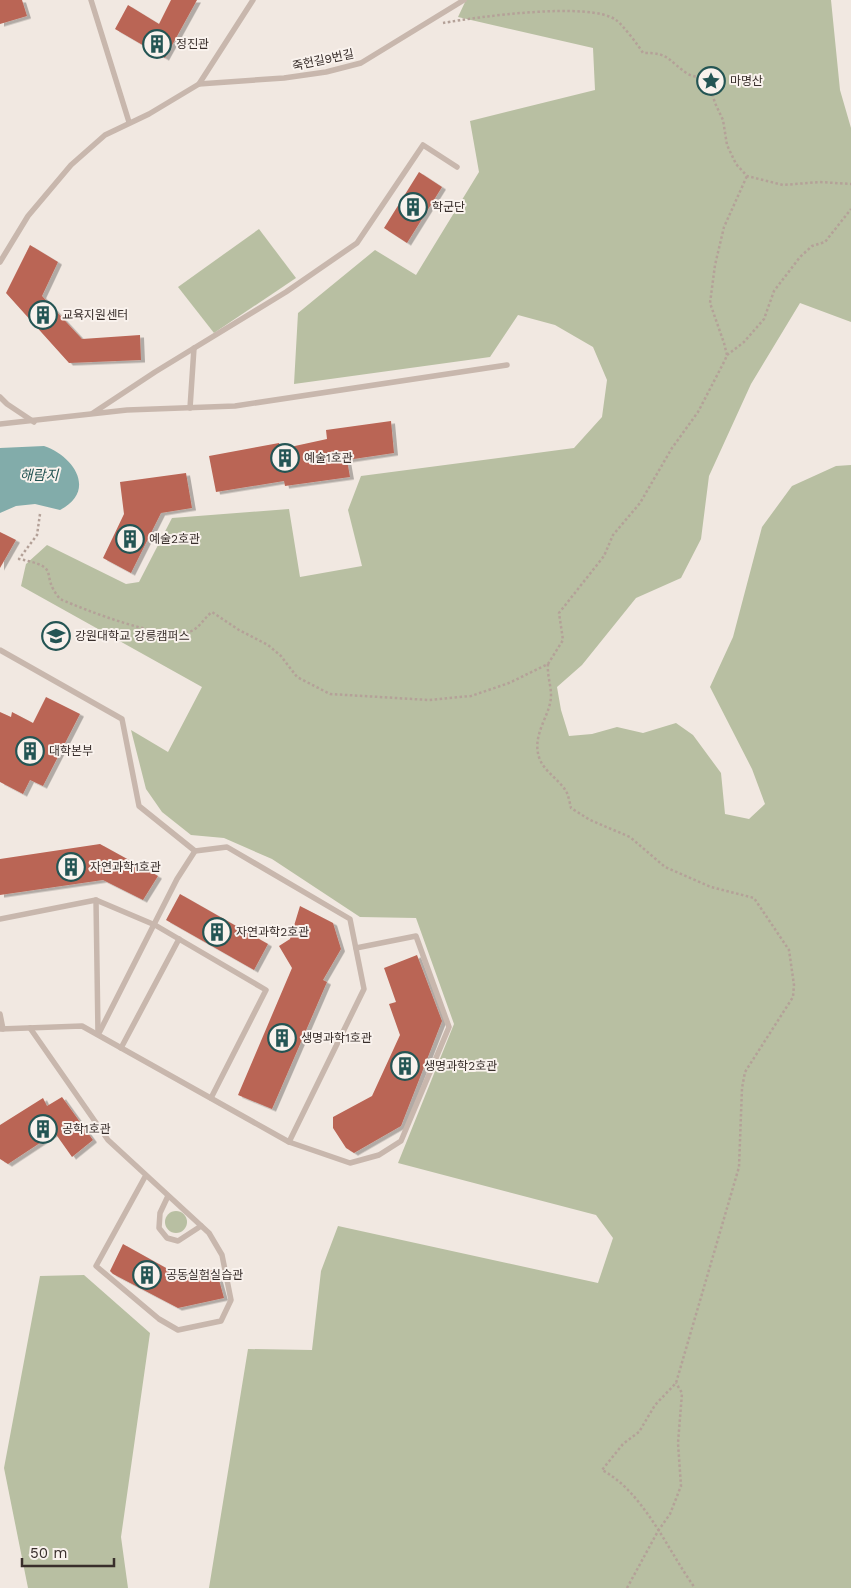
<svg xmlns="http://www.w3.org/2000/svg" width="851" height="1588" viewBox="0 0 851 1588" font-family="'Work Sans','Noto Sans KR',sans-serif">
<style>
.green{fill:#b8bfa2}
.water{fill:#82acaa}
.building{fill:#ba6555;filter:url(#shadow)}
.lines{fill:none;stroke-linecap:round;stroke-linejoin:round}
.path{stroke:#b4a198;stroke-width:2.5;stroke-dasharray:2.5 2.5;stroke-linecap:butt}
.service{stroke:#c8b7ad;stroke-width:5.5}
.labels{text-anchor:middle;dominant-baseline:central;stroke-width:4;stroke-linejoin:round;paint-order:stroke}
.poi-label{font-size:12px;fill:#382e2b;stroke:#f9f2ed;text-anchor:start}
.street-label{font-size:12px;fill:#382e2b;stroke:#f9f2ed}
.water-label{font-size:14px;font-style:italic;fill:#245554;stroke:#f9f2ed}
</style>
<defs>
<filter id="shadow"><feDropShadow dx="4" dy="2.5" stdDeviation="0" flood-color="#0004"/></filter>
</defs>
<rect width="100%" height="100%" fill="#f1e8e1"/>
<!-- green -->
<g class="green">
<polygon points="466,0 831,0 840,90 851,128 851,322 800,303 751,384 709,476 701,539 681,578 636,598 582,665 557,687 561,710 569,736 592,734 617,727 643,733 676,723 693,735 721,773 725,814 749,819 765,804 752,769 710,687 733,637 762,527 792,486 836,466 851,465 851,1588 209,1588 248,1349 312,1350 321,1271 338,1226 598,1283 613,1238 596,1215 398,1163 454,1024 416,918 360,917 272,859 224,838 191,835 162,812 146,789 131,730 168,752 202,687 21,586 26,564 47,545 126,584 139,582 172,518 289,509 300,577 362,566 348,510 361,476 574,448 602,417 607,380 593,347 555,325 518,315 490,357 294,384 298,313 375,250 416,275 479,172 470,121 595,90 593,48 458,17"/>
<polygon points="259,229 296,278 214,333 178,287"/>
<circle cx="176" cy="1222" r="11"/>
<polygon points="84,1275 150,1333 121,1537 128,1588 28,1588 4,1468 40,1276"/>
</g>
<!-- water -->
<path class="water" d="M44,446C74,456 97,491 60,510L35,504L16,506L0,513V448Z"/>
<!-- building -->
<g class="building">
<polygon points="0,0 22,0 27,16 0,24"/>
<polygon points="171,0 197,0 165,58 115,29 128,5 159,24"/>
<polygon points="419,172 442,187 407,243 384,228"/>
<polygon points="30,245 58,262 42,296 82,339 140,335 141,360 69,363 6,293"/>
<polygon points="391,421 394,453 347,460 350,477 285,486 284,481 216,492 209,456 279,443 281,449 327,439 326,430"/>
<polygon points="186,473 192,508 161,513 131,573 103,558 124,514 120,482"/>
<polygon points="0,532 16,540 0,568"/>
<polygon points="46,697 80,714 43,786 30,780 23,794 0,782 0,712 11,717 12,712 33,723"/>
<polygon points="100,844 158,876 143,900 103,880 0,895 0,859"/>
<polygon points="180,894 268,944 254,970 166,920"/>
<polygon points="300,906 333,923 341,949 323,980 327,982 272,1109 238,1095 292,968 279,946 290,939"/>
<polygon points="417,955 442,1021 401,1126 354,1153 346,1148 333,1128 333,1117 372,1096 400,1035 389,1004 396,1002 384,968"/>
<polygon points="62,1097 93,1140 72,1157 55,1133 8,1164 0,1159 0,1125 43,1098 47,1106"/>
<polygon points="123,1244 184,1278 216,1269 224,1298 178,1308 113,1274 110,1271"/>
</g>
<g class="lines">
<!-- path -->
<g class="path">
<path d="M443,23C477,17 590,1 616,20C623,25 638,45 643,53C670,52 669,62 688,74C694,77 702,78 708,80L715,103L723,120L727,145L736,164L747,176L783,185L820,182L851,184"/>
<polyline points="727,355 744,342 764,319 774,291 800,257 812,246 825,242 851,209"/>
<path d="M40,514L37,535L19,559C64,568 38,573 60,599C85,610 164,641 189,632C199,629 203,619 212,612L239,630L268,645L281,656L297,677L330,694L429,700L471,696L509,683L548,664L563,640L559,613L604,556L613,535L640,503L672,448L698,412L725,360L727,355L724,343L710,303L715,265L724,227L747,176"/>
<path d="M548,664C547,675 551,685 551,695C551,716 530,735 540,760C546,773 561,781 567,793C569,798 570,804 571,808L590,820L630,837L665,867L711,887L754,898L789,950L794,985L793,997L745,1072L742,1088L739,1167L676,1383L655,1405L639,1432L623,1444L602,1470C644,1492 668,1551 695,1588"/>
<polyline points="627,1588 658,1531 670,1514 681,1486 678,1443 682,1393 676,1383"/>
</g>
<!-- service -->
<g class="service">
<polyline points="91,0 129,122"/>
<polyline points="199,84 284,78 326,72 361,63 464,0"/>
<polyline points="0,262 28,216 71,165 105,135 149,114 199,84 253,0"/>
<polyline points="0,397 7,404 34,422"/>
<polyline points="190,408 194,348"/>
<polyline points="93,413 155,372 286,292 357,243 423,145 457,167"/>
<polyline points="0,424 127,410 235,406 507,365"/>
<polyline points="0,650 122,719 139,806 195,851"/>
<polyline points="96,900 98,1033"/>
<polyline points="0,919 96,900 155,925 266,990 211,1098"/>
<polyline points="0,1014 3,1029"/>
<polyline points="30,1028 108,1140 209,1233 222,1255 231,1300 221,1321 178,1330 159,1319 96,1266 146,1175"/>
<polyline points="0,1029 82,1026 289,1142 364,989 350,919 227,847 195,851 177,879 98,1035"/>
<polyline points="121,1048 179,939"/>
<polyline points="289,1142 350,1163 379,1155 401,1141 449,1027 416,936 356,948"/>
<polyline points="168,1196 160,1213 159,1228 167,1238 178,1241 201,1226"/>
</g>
</g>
<!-- icons -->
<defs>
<symbol id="building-ring" viewBox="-11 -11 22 22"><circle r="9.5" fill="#f9f2ed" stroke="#245554" stroke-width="1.5"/><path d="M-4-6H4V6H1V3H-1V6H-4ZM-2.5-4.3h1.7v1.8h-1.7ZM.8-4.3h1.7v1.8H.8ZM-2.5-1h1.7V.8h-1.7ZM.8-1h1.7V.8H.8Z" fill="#245554"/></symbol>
<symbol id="sight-ring" viewBox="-11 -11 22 22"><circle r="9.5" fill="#f9f2ed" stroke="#245554" stroke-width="1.5"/><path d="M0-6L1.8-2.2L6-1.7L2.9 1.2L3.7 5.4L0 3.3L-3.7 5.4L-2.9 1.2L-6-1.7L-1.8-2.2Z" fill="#245554"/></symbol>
<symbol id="university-ring" viewBox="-11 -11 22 22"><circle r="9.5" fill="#f9f2ed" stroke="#245554" stroke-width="1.5"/><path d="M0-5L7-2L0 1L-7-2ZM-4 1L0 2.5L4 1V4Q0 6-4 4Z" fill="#245554"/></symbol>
</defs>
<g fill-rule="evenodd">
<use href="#building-ring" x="141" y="28" width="32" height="32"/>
<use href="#sight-ring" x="695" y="65" width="32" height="32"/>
<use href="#building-ring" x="397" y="191" width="32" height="32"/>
<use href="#building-ring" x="27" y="299" width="32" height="32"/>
<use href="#building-ring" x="269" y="442" width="32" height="32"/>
<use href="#building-ring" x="114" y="523" width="32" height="32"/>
<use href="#university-ring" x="40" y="620" width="32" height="32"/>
<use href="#building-ring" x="14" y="735" width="32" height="32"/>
<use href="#building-ring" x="55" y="851" width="32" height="32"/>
<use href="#building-ring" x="201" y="916" width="32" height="32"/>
<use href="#building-ring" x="266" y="1022" width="32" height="32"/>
<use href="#building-ring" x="389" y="1050" width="32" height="32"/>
<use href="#building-ring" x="27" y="1113" width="32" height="32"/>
<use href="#building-ring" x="131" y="1259" width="32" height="32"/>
</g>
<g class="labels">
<!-- poi labels -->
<g class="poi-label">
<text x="176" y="44">정진관</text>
<text x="730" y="81">마명산</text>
<text x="432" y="207">학군단</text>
<text x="62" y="315">교육지원센터</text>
<text x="304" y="458">예술1호관</text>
<text x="149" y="539">예술2호관</text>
<text x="75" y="636">강원대학교 강릉캠퍼스</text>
<text x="49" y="751">대학본부</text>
<text x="90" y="867">자연과학1호관</text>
<text x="236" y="932">자연과학2호관</text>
<text x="301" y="1038">생명과학1호관</text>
<text x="424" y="1066">생명과학2호관</text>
<text x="62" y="1129">공학1호관</text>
<text x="166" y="1275">공동실험실습관</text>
</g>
<!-- street labels -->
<g class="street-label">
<text transform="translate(323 60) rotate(-12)">죽헌길9번길</text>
</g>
<!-- water labels -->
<g class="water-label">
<text x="39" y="475">해람지</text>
</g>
</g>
<!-- scale -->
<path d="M22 1558v8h92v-8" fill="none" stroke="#382e2b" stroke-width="2.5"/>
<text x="30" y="1558" font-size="15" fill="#382e2b" stroke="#f9f2ed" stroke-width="4" paint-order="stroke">50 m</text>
</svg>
